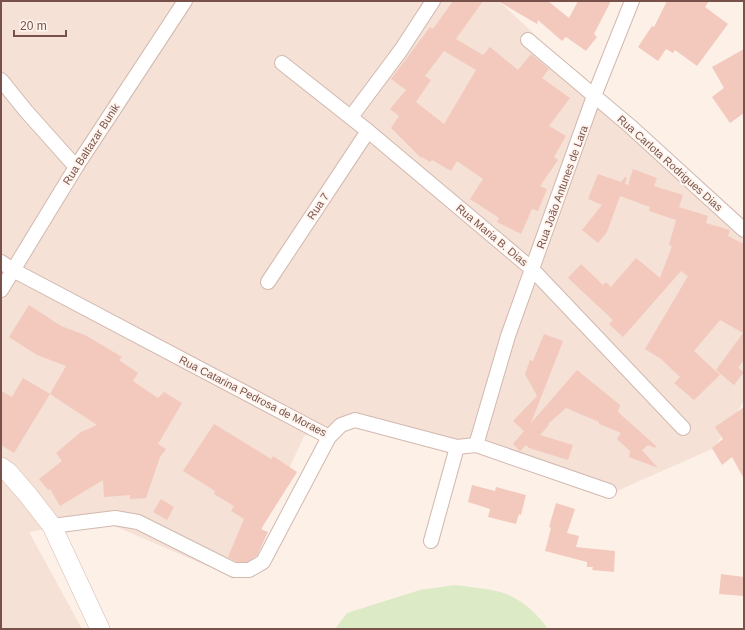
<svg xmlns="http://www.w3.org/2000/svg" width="745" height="630" viewBox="0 0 745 630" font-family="Arial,sans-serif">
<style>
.residential{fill:#f5e1d5}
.green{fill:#dcebc5}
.building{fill:#f3c9be;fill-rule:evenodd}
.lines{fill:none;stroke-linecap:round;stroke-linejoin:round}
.street-casing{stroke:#d2b8af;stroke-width:16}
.secondary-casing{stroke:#d7b9af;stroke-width:20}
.street{stroke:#fff;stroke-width:14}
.secondary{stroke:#fff;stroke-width:19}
.labels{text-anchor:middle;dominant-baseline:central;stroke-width:4;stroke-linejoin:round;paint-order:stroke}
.street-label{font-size:11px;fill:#78524a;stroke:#fff5ee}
</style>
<rect width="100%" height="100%" fill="#fdf0e7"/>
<!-- residential -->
<polygon class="residential" points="1,1 499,1 744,233 744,401 714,448 617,491 364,417 304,436 246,564 219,571 98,519 29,532 82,629 1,629"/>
<!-- green -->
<path class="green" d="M455,585C469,587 483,588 496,591C517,595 536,612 548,629H335L347,613L420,590Z"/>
<!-- building -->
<g class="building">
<path d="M453,1H483L456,39L483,55L490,47L518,70L531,54L549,69L542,78L570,98L549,126L566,136L554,157L558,160L540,186L547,189L538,211L532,209L521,234L497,222L499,218L470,199L483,179L457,161L451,171L432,160L430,162L422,157L421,158L391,128L399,116L390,109L406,90L391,79L430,27L433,29ZM444,51L476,70L444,124L416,102L431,80L425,76Z"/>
<polygon points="498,1 548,1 569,18 578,1 611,1 594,34 597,37 586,51 566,37 562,41 538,20 537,24"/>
<polygon points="667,1 709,1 705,7 728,24 697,66 675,50 673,53 666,49 658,61 638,47 652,26 654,27"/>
<polygon points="744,49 744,113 730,123 712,97 724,88 712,67"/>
<polygon points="633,169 657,178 654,186 683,195 679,207 708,216 706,223 730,230 728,236 744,244 744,360 738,368 744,372 734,385 716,370 743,333 720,320 694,351 720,375 694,400 674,383 680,377 661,359 645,349 688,276 681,271 623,337 609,324 613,320 568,278 581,264 603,285 606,282 611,287 636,258 660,278 672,246 669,245 676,220 649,211 650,207 620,196 607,232 598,243 582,230 602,205 588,199 598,174 621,182 625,177 627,178 625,184 628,185"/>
<polygon points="29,305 61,326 85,335 122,357 119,360 138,373 133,381 158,398 164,392 182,403 158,444 166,449 160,457 146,498 130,499 130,495 104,497 103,480 60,506 50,489 48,490 39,479 62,461 56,453 81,432 97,425 50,394 66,366 37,355 9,337"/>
<polygon points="544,334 563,341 531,423 577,370 620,405 618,412 656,446 655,448 648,445 642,450 658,468 629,457 630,451 617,439 621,433 599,424 599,422 566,408 548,424 549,425 540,435 573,445 568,460 529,448 526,445 520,451 513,444 524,431 513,421 537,396 525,374 530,360 533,361"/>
<polygon points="23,378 50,394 14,453 1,445 1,391 12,397"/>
<polygon points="744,407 744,479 732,457 722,465 712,448 723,439 715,427"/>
<polygon points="214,424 271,459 273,456 297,472 261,529 268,532 257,556 247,562 237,562 228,557 244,519 231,511 234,506 214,494 215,491 183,471"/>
<polygon points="472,485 495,491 496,487 526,495 521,515 519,514 516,524 488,517 490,509 468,502"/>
<polygon points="161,499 174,507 167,520 153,512"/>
<polygon points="556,503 575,509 567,533 579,536 576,547 615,551 614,572 592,570 593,567 587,567 587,562 545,551 551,528 549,527"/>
<polygon points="721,574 744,577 744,596 719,594"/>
</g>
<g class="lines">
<defs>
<g id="street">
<polyline points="528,40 630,126 744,230"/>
<polyline points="282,63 368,131 532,269 683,428"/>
<polyline points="1,80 26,111 76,167"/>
<polyline points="351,117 401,50 433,1"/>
<polyline points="1,262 13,270 329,437"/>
<polyline points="268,282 368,131"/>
<polyline points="1,290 76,167 185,1"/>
<polyline points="476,445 508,336 594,96 632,1"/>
<polyline points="52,526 115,518 138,522 234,570 249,570 263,562 329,437 341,425 355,420 457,447 476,445 609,491"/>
<polyline points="431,541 457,447"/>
</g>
<polyline id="secondary" points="1,467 8,472 28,495 52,526 100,629"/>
</defs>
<!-- street casing -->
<use href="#street" class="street-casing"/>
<!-- secondary casing -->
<use href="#secondary" class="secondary-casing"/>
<!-- street -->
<use href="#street" class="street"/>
<!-- secondary -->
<use href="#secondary" class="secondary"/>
</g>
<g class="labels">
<!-- street labels -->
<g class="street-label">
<text transform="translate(91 144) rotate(-57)">Rua Baltazar Bunik</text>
<text transform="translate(670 163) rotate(42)">Rua Carlota Rodrigues Dias</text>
<text transform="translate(562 187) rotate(-70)">Rua João Antunes de Lara</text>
<text transform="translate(318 206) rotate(-56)">Rua 7</text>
<text transform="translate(492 235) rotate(40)">Rua Maria B. Dias</text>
<text transform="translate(253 396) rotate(27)">Rua Catarina Pedrosa de Moraes</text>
</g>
</g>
<!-- border -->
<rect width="745" height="630" fill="none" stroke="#78524a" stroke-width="4"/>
<!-- scale -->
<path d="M14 30v6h52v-6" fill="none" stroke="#78524a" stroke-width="2"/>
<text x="20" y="30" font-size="12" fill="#78524a" stroke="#fff5ee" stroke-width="3" paint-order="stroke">20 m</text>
</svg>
